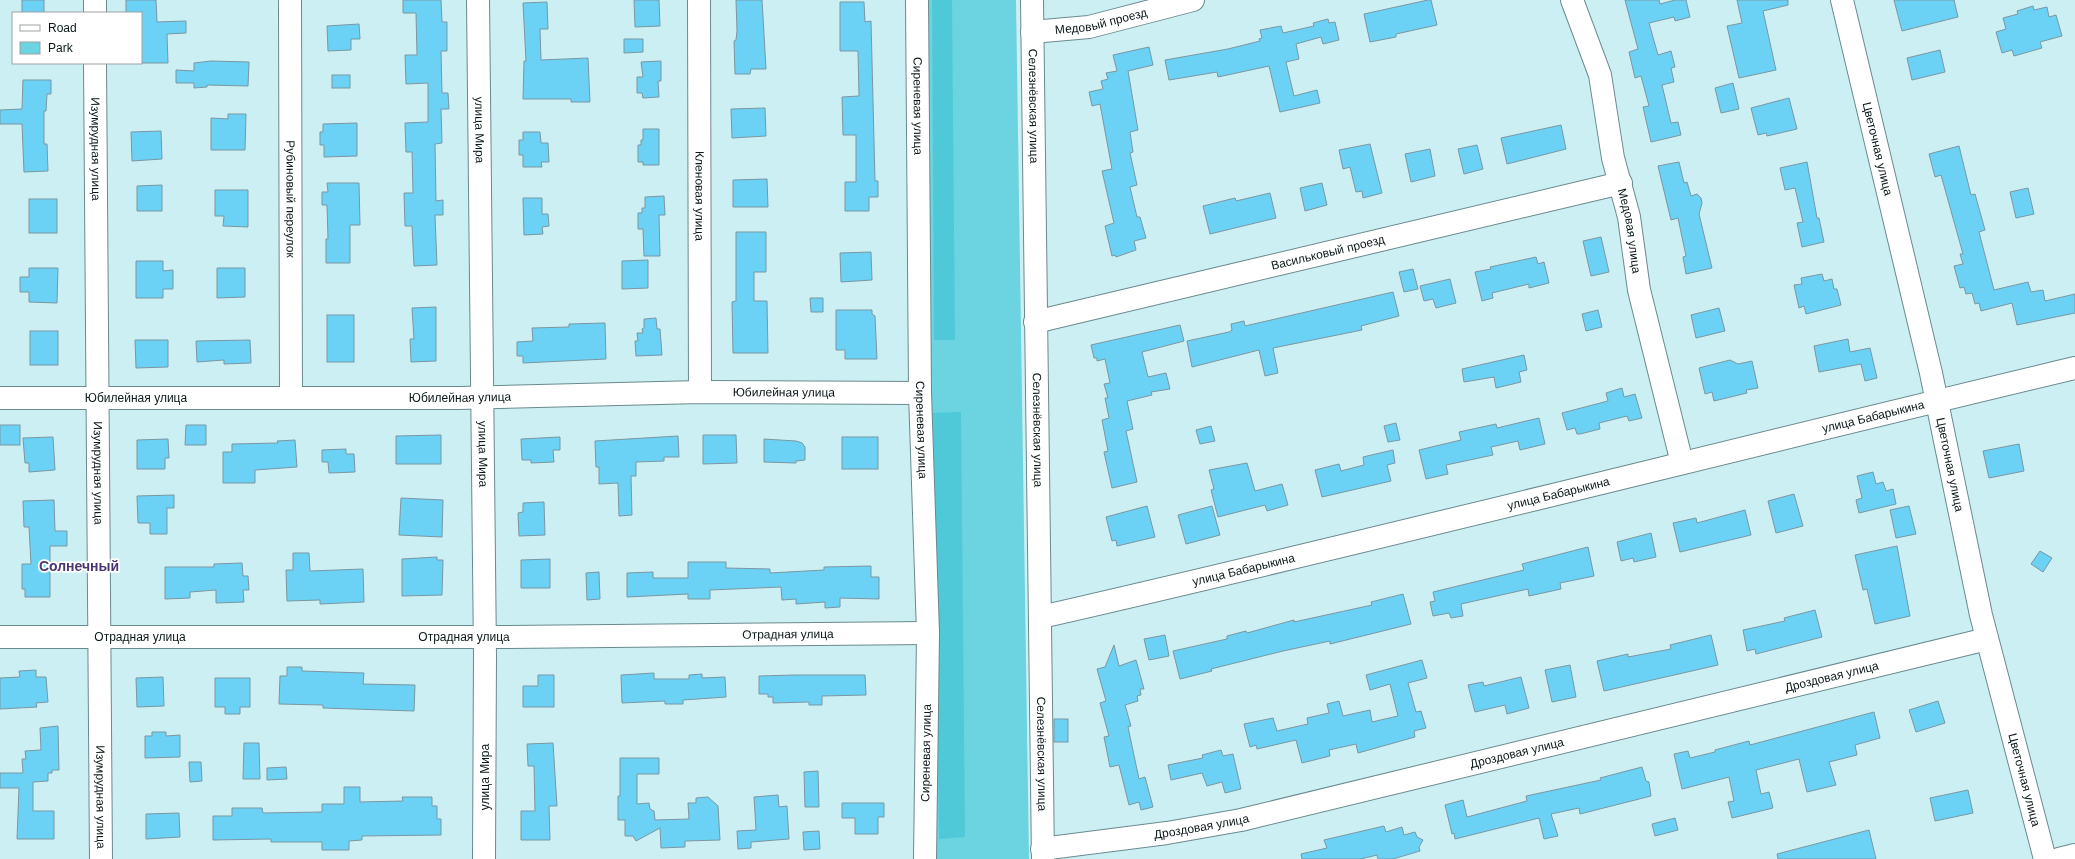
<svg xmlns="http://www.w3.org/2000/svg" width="2075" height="859" viewBox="0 0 2075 859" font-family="Arial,sans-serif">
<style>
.green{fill:#6cd3e0}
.forest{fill:#4fc9d7}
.building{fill:#6bd2f6;stroke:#7a97a2}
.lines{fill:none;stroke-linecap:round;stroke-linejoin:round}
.minor-casing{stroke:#6a8a8e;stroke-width:24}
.minor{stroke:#fff;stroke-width:22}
.labels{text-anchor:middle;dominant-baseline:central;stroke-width:3.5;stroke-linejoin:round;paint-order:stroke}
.street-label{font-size:12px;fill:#0b1719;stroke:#fff}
.quarter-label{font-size:14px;font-weight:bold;fill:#493672;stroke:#fff}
</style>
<rect width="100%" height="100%" fill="#cceff3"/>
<!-- green -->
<polygon class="green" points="928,0 1016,0 1029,859 933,859"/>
<!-- forest -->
<g class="forest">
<polygon points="932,0 952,0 955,340 934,340"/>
<polygon points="961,412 965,837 939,839 933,413"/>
</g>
<!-- building -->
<g class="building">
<rect x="22" y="0" width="22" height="13"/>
<polygon points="126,0 156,0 157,22 186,21 186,33 167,34 168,63 141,63 141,13 126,13"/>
<polygon points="403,0 441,0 442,22 447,22 447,51 441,51 442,93 448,93 449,109 441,109 442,143 435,144 436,201 443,200 443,215 435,215 437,265 414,266 412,226 405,226 404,193 413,193 412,152 406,152 405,123 428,122 428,83 406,84 405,55 417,55 416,13 403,13"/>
<polygon points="634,0 659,0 660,26 635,27"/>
<polygon points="736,0 762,0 766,69 751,69 750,74 735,74 734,41 736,40 737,31"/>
<polygon points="1428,0 1431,0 1437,25 1396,34 1396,37 1370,42 1364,14"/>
<polygon points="1625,0 1659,0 1660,4 1675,0 1686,0 1690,17 1675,21 1674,17 1649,23 1658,55 1671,51 1675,67 1671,68 1674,82 1662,85 1671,123 1678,122 1681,135 1651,142 1643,107 1649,106 1641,76 1635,78 1629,52 1638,49"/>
<polygon points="1737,0 1788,0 1788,5 1763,11 1776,70 1739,78 1727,26 1742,23"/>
<polygon points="1894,0 1954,0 1958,17 1902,31"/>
<polygon points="547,2 548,29 540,29 541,60 588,58 590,102 571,102 571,99 523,99 524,61 526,61 523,3"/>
<polygon points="840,2 864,2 865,22 871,21 875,181 878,181 878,197 869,197 869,211 845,211 845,182 856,182 856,135 843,135 842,97 859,96 858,51 840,51"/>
<polygon points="2033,6 2034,10 2047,7 2049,17 2056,15 2062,36 2040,42 2042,48 2014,56 2012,50 2002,53 1996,32 2006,29 2003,18 2018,14 2017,11"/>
<polygon points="1328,19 1329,23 1335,22 1339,40 1323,44 1321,37 1296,44 1299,59 1286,62 1294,96 1317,90 1320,103 1280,112 1269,66 1218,77 1217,72 1169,80 1165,60 1228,49 1260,41 1259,39 1262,38 1260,30 1281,26 1283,33 1314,26 1313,23"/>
<polygon points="359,24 360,39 351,39 351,50 328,51 327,26"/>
<polygon points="624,39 643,39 643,52 624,53"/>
<polygon points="1149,47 1153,65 1128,71 1138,130 1130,132 1133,152 1130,153 1137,185 1130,187 1137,217 1140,217 1146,238 1134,241 1136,250 1116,257 1115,255 1112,256 1105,226 1114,223 1102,171 1112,169 1100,104 1092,106 1089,92 1103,89 1101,81 1108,79 1106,73 1117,71 1113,55"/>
<polygon points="1940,50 1945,72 1912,80 1907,58"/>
<polygon points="211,61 249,62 248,86 207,85 207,87 194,88 194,83 176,83 176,70 194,71 194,63"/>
<polygon points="661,61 661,81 658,81 659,97 643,98 642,93 637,93 637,77 643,77 641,62"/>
<rect x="332" y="75" width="18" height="13"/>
<polygon points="23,80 51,80 51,94 47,94 46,111 44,111 44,144 47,144 48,171 24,172 22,124 0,124 0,110 22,109"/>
<polygon points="1733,83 1739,109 1721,113 1715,88"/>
<polygon points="1789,98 1797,129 1767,136 1766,133 1758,135 1751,108"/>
<polygon points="765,108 766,136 732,138 731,109"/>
<polygon points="228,114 246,114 245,150 211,150 211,118 228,119"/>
<polygon points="357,123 357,156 324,157 324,145 320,145 320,132 323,132 323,124"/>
<polygon points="1561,125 1566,149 1507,164 1501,138"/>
<polygon points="643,129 659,129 659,165 643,165 643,162 638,162 638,145 641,145 641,140 643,140"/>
<polygon points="161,131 162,159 132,161 131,132"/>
<polygon points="523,132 540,132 541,143 548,143 549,162 541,162 542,167 523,167 523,155 519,155 519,140 523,140"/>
<polygon points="1370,144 1382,193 1363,198 1362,191 1356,192 1350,167 1343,169 1339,150"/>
<polygon points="1477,145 1483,169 1464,174 1458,149"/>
<polygon points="1959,146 1971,195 1975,194 1985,230 1979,232 1994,290 2028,282 2031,292 2043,290 2045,301 2075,294 2075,313 2017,325 2012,303 1981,311 1979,303 1975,304 1972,293 1966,294 1964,287 1960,288 1954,266 1963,264 1960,254 1963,254 1941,175 1935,177 1929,154"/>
<polygon points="1430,149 1435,176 1411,182 1405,154"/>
<polygon points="1679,162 1684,183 1687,182 1691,196 1697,194 1701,198 1702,203 1699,214 1712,268 1686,274 1683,257 1686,256 1678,218 1671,220 1658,166"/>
<polygon points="1807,162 1817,218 1819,218 1824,242 1802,247 1797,223 1803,222 1795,188 1785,190 1780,168"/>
<polygon points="767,179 768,207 733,207 733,180"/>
<polygon points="327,183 359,183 360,225 350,225 350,263 326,263 326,239 328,239 327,205 322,205 322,192 328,192"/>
<polygon points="1322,183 1327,205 1305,211 1300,188"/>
<polygon points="162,185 162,211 137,211 137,186"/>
<polygon points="2028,188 2034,214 2016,218 2010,192"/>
<polygon points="215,190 248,190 248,227 223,226 224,216 215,216"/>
<polygon points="1270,193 1276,218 1210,234 1203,206 1235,198 1236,201"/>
<polygon points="664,196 665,215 659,215 660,256 644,256 643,229 638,229 638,213 642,213 642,208 645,208 645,197"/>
<polygon points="523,198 542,198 542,214 548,214 549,226 542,227 543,234 524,235"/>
<rect x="29" y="199" width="28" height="34"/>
<polygon points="736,232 766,232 766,272 754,272 754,301 767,301 768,353 733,353 732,302 736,301"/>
<polygon points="1601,237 1609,272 1591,276 1583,241"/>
<polygon points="871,252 872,280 841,282 840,253"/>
<polygon points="1536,257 1538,264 1544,262 1549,283 1529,288 1529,284 1492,293 1493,298 1482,301 1475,272 1491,269 1490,267"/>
<polygon points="648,260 648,288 622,289 622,261"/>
<polygon points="136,261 163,261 163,271 173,270 173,289 163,289 163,298 136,298"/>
<polygon points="29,268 58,268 57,303 29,302 29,292 20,292 20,277 29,277"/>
<polygon points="217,268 245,268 245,297 217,298"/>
<polygon points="1413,269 1418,289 1404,292 1399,272"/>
<polygon points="1822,274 1824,281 1832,279 1834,289 1837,289 1841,305 1806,314 1804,306 1799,308 1794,285 1802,284 1801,278"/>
<polygon points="1450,279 1456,303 1436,308 1433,299 1424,301 1420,286"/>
<polygon points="1393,292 1399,316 1361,326 1362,330 1273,348 1278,373 1265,376 1259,350 1192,367 1187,341 1229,332 1232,330 1231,324 1244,321 1245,326"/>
<polygon points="810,298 823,298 823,312 811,312"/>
<polygon points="436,307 436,361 411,362 410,339 414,339 412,308"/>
<polygon points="1719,308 1725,331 1696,338 1691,315"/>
<polygon points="836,310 872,310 872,314 875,316 877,359 845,359 845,350 836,350"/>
<polygon points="1598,310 1602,327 1586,331 1582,314"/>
<rect x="327" y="315" width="27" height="47"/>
<polygon points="656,318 657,329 660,329 662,355 636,356 635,341 638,341 637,333 643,333 642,329 644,328 644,319"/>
<polygon points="605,323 606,359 523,363 523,356 517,356 517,342 533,341 532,328 569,327 569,324"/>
<polygon points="1180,325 1184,341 1142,352 1148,377 1166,373 1170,389 1151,392 1152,395 1127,401 1133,429 1126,431 1137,482 1112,488 1104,452 1108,451 1102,420 1109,418 1105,398 1108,398 1104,384 1110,383 1105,359 1097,361 1097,358 1094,358 1091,345"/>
<rect x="30" y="331" width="28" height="34"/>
<polygon points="1848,339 1850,352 1870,348 1877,378 1865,381 1861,364 1819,372 1814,346"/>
<polygon points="135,340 168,340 168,367 136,368"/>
<polygon points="250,340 251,363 224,364 224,360 197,362 196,341"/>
<polygon points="1524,355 1527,370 1519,372 1521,382 1496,388 1494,377 1464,382 1462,369"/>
<polygon points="1730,360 1738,364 1752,361 1758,388 1746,390 1747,393 1714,401 1712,392 1705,394 1699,368"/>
<polygon points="1622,388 1624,397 1635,394 1642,418 1629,421 1627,416 1599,423 1600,429 1580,434 1577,434 1575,428 1567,430 1562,413 1608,401 1606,393"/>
<polygon points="1539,418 1545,444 1520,450 1518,441 1491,447 1493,455 1446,465 1448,474 1426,479 1419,450 1461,440 1459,432 1496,424 1497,428"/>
<polygon points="1396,423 1400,440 1388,442 1384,426"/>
<rect x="0" y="425" width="20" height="20"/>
<polygon points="186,425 206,425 206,445 185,445"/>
<polygon points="1211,426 1215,441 1200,444 1196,430"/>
<polygon points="441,435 441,464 396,464 396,436"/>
<polygon points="703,435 736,435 737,463 703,464"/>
<polygon points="678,436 679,457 664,457 664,461 636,462 636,476 631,476 632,515 619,516 618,483 599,484 599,467 596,467 595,441"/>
<polygon points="53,437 55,470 29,472 29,463 25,463 23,438"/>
<polygon points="560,437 560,450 553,450 554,462 531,463 531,460 522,460 521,439"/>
<rect x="842" y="437" width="36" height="32"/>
<polygon points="168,439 169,458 165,458 165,469 137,469 137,440"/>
<polygon points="764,439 796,441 802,443 805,447 805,460 796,461 796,463 764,462"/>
<polygon points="295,440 297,467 255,470 255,483 223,483 223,452 232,452 232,444 278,443 277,441"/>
<polygon points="2019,444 2024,471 1989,478 1983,451"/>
<polygon points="346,449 346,454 354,454 355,472 329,473 328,462 322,462 322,450"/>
<polygon points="1393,450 1395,463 1387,465 1391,481 1322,497 1315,470 1339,464 1341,471 1364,465 1363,457"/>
<polygon points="1247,463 1255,491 1282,484 1288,505 1267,511 1265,505 1218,517 1211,490 1214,489 1209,470"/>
<polygon points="1873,472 1876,484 1883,482 1886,491 1893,489 1896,504 1859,513 1856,500 1862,498 1857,476"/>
<polygon points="1794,494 1803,526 1776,533 1768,501"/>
<polygon points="174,495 174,508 167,508 167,534 150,534 150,523 138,523 137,496"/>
<polygon points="401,498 443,500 442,537 399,535"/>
<polygon points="54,500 55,531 67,531 67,546 50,546 50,597 25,597 25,589 22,589 22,564 31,564 29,527 24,527 23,501"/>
<polygon points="544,502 545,535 519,536 518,513 523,512 523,503"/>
<polygon points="1147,506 1155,537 1117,546 1116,540 1112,541 1106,517"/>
<polygon points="1212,506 1220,535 1186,544 1178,515"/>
<polygon points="1909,506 1916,534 1896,538 1890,510"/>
<polygon points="1745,510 1751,535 1680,552 1673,523 1696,518 1697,523"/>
<polygon points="1651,533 1656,557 1634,562 1633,558 1621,561 1617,542"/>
<polygon points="1897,546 1910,616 1875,624 1867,589 1863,590 1855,555"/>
<polygon points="1588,547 1594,576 1560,583 1561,589 1529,596 1528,589 1461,604 1463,616 1451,618 1449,613 1433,616 1430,602 1435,601 1433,592 1524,570 1522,564"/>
<polygon points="2040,551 2052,558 2043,572 2031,564"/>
<polygon points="293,553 309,553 310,571 363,569 364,602 320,604 320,600 287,601 286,570 293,570"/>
<polygon points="437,557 437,560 443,560 442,595 402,596 402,559"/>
<polygon points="550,559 550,588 521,588 521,560"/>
<polygon points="688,562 726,562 726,568 770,569 770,573 824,570 824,567 871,566 871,577 879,577 879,599 840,598 840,607 825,608 825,602 796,604 796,599 782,600 781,587 710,590 710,599 688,599 688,594 627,597 627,573 653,572 653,578 688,578"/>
<polygon points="242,563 243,576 248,576 249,590 243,590 244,602 216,603 216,590 190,592 190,598 165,599 165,567 214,567 214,564"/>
<polygon points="599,572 600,599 587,600 586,573"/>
<polygon points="1403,594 1411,624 1330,644 1330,641 1283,651 1211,669 1212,671 1180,679 1173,651 1227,639 1227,636 1246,631 1247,633 1294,620 1294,622 1372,605 1371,602"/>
<polygon points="1815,610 1822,637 1756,654 1755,649 1747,651 1743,630 1785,621 1784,618"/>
<polygon points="1165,635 1169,656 1149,660 1144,639"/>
<polygon points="1711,635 1718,665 1604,691 1597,661 1628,654 1628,657 1671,649 1670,645"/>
<polygon points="1114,645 1119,666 1136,660 1144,689 1140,689 1141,695 1137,696 1138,701 1125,705 1131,726 1128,727 1139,779 1145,777 1153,807 1141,810 1139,802 1129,805 1119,765 1110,767 1104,737 1109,736 1100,703 1106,701 1097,669 1105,667"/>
<polygon points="1422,660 1427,678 1408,683 1416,712 1421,711 1426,728 1414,731 1415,737 1358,753 1356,744 1329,750 1330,756 1302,763 1296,740 1257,749 1256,745 1250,747 1244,724 1273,718 1277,731 1308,724 1307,718 1329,713 1327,704 1339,701 1343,716 1370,710 1372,722 1398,716 1390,684 1370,690 1366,675"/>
<polygon points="1570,665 1576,697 1552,702 1545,670"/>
<polygon points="287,667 302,667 302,671 364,673 363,684 415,685 414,711 323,708 323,705 279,704 280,676 287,676"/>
<polygon points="36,670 36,677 46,677 48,702 36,703 37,707 0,709 0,678 20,677 19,671"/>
<polygon points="654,673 654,679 689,679 689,675 702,674 702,678 725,677 726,697 683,700 683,704 665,704 665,701 622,703 621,675"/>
<polygon points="538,675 554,675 554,707 523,707 523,686 538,686"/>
<polygon points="796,675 865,675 866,695 822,696 822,705 809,705 809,702 773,703 773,697 768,697 768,694 759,694 759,676"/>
<polygon points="163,677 164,706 137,707 136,678"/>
<polygon points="1521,677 1529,708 1507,714 1505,705 1475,712 1468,685 1483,682 1484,686"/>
<polygon points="215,678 250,678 250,707 240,707 240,714 225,714 225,707 215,707"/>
<polygon points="1938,701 1945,723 1916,732 1909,710"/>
<polygon points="1874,712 1880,738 1855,745 1857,755 1829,762 1836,785 1807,792 1799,759 1756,770 1761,794 1769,792 1773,808 1732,818 1728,802 1734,801 1729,777 1682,789 1674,754 1688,751 1690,758 1715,752 1715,750 1730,746 1749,741 1750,745"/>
<rect x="1054" y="719" width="14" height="23"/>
<polygon points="58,726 59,770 52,770 52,773 48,773 48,781 33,782 33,811 54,811 54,839 17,839 19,788 0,788 0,773 23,773 22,759 26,759 25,751 41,750 40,728"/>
<polygon points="152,732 166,732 166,736 180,735 180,757 145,758 145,736 152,736"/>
<polygon points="244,743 259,743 260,779 243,779"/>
<polygon points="553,743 557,806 549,806 550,840 521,840 521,811 535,811 534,766 528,766 527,744"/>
<polygon points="1221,750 1223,756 1233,754 1241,789 1225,793 1222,782 1207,786 1202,773 1171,780 1168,765 1203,758 1202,755"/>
<polygon points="620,758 659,758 659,774 637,774 637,804 649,803 650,809 654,811 655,820 689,819 688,803 696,803 696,798 708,797 718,806 720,840 685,841 685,847 661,848 660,828 636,841 633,836 625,836 625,820 618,820 618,796 620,796"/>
<polygon points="189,762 201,762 202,781 190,782"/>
<polygon points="286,767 287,779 267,780 267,768"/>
<polygon points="1642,767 1646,781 1649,782 1651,796 1580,814 1579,808 1551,814 1558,836 1544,839 1539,818 1455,839 1454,833 1452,834 1445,805 1463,800 1467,817 1527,801 1526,796 1601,780 1600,778"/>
<polygon points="818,771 819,807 805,807 804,772"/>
<polygon points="344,787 360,787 360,802 403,801 402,797 432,797 432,806 437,806 437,819 441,819 441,835 362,836 362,840 349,841 349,850 322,850 322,842 271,842 271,839 213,840 213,816 232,816 232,808 262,808 263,813 322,812 322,804 344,804"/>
<polygon points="1968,790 1973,813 1935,821 1930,798"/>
<polygon points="778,795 779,807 787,806 789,839 751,842 751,848 738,849 737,831 756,830 754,797"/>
<polygon points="842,803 884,803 884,817 878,817 878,834 855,834 855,818 842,818"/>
<polygon points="179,813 180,837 146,839 146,814"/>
<polygon points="1675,818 1678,830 1655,836 1652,824"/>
<polygon points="1384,826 1386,832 1402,827 1404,835 1415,832 1417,837 1423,840 1419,847 1420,851 1393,859 1378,859 1377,855 1361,859 1302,859 1301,854 1327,848 1324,840"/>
<polygon points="1869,830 1876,859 1778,859 1777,854"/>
<polygon points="819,831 820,849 804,850 803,832"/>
</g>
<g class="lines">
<defs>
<g id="minor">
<polyline points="95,0 95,13"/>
<path id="s1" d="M290,0L291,398"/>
<path id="s2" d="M478,0L485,656L484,859"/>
<path id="s3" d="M699,0L700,392"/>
<path id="s4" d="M917,0L920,393L928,633L925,859"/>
<path id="s5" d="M1032,0L1043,859"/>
<path id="s6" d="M1572,0L1600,75L1613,158L1629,217L1639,290L1682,463"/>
<path id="s7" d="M1842,0L1931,373L1981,615L2045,859"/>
<path id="s8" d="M1032,32L1089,27L1193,0"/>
<path id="s9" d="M95,63L101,859"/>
<path id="s10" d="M1035,322L1621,183"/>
<path id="s11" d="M0,398H459L700,392L920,393"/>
<path id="s12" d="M1041,617C1387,538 1730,450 2075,368"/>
<path id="s13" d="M0,637H505L928,633"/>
<path id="s14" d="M1042,849L1167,833L1241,820L1987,639"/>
<polyline points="2059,859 2075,855"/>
</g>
</defs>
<!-- minor casing -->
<use href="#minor" class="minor-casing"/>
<!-- minor -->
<use href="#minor" class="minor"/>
</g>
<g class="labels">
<!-- street labels -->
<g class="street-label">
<text stroke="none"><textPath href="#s8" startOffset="70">Медовый проезд</textPath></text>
<text stroke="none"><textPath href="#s4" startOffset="106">Сиреневая улица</textPath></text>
<text stroke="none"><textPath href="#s5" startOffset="106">Селезнёвская улица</textPath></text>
<text stroke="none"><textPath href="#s2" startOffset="130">улица Мира</textPath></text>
<text stroke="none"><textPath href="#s9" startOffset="86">Изумрудная улица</textPath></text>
<text stroke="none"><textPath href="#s7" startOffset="153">Цветочная улица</textPath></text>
<text stroke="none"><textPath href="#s3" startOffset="196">Кленовая улица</textPath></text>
<text stroke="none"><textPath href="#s1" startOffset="199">Рубиновый переулок</textPath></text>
<text stroke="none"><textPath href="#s6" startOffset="239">Медовая улица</textPath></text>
<text stroke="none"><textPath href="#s10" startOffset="301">Васильковый проезд</textPath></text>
<text stroke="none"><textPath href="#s11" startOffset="784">Юбилейная улица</textPath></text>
<text stroke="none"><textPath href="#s11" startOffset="136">Юбилейная улица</textPath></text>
<text stroke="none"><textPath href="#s11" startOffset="460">Юбилейная улица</textPath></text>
<text stroke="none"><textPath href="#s12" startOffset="856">улица Бабарыкина</textPath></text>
<text stroke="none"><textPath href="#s4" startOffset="430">Сиреневая улица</textPath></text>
<text stroke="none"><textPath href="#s5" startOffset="430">Селезнёвская улица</textPath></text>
<text stroke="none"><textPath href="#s2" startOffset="454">улица Мира</textPath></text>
<text stroke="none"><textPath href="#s7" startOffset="477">Цветочная улица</textPath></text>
<text stroke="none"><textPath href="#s9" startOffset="410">Изумрудная улица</textPath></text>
<text stroke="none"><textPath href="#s12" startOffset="532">улица Бабарыкина</textPath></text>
<text stroke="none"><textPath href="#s12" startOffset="208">улица Бабарыкина</textPath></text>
<text stroke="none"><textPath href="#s13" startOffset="788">Отрадная улица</textPath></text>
<text stroke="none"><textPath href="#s13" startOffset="140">Отрадная улица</textPath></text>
<text stroke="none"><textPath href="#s13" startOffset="464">Отрадная улица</textPath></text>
<text stroke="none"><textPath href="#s14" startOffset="809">Дроздовая улица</textPath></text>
<text transform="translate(926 753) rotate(-89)">Сиреневая улица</text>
<text stroke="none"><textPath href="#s5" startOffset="754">Селезнёвская улица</textPath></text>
<text stroke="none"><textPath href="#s14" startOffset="485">Дроздовая улица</textPath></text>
<text transform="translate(485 777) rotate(-90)">улица Мира</text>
<text stroke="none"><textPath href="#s7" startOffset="801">Цветочная улица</textPath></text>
<text stroke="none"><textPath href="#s9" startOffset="734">Изумрудная улица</textPath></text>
<text stroke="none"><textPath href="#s14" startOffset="161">Дроздовая улица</textPath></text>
</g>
<!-- quarter labels -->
<g class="quarter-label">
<text x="79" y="566">Солнечный</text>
</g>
</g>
<!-- legend -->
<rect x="12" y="12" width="130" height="52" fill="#ffffff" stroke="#9da2a3"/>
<rect x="20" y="25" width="20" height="6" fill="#ffffff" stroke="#9da2a3"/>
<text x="48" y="32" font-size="12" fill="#0b1719">Road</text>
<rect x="20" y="42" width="20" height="12" fill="#6cd3e0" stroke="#9da2a3"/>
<text x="48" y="52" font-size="12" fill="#0b1719">Park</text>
</svg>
